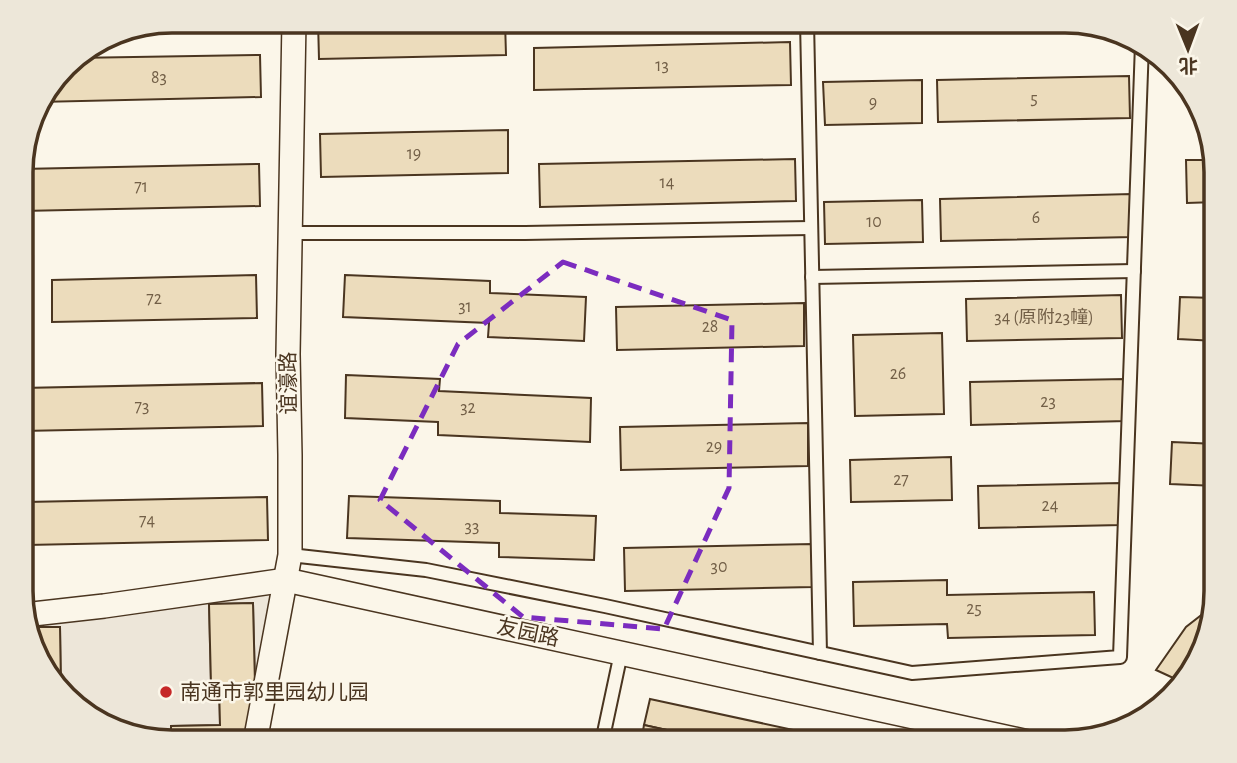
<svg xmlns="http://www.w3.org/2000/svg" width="1237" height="763" viewBox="0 0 1237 763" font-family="'Alegreya Sans','Noto Sans SC',sans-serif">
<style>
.green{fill:#ede6d9;stroke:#887966;stroke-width:2}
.building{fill:#ecdcbc;stroke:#4a3520;stroke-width:2}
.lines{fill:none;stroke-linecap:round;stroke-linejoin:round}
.service-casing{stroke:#4a3520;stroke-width:16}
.minor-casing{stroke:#4a3520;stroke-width:26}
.service{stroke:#fbf6e9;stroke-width:12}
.minor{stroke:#fbf6e9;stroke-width:23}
.marked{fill:none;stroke:#7b2cbf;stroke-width:5;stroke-dasharray:14 9;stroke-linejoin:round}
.poi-dot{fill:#c62828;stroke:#fbf6e9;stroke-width:2.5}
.labels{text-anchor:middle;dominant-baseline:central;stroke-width:5;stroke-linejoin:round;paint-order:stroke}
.number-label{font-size:18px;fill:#725f47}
.street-label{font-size:21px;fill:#4a3520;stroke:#fbf6e9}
.poi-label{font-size:21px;fill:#4a3520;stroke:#fbf6e9;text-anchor:start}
.rim{fill:none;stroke:#4a3520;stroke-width:3.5}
</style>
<rect width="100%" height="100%" fill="#fbf6e9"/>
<!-- green -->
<polygon class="green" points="289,592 252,734 251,684 255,684 253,603 209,604 211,684 219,685 220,725 171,726 171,733 145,734 89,717 61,687 60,627 34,627 34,644 26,621 265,594"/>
<!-- building -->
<g class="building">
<polygon points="318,21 505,21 506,55 319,59"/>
<polygon points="790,42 791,85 534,90 534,48"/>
<polygon points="260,55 261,97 39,102 73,58"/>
<polygon points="1129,76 1130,118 938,122 937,80"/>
<polygon points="922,80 922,123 825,125 823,82"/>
<polygon points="508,130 508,173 321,177 320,134"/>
<polygon points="795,159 796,201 540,207 539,164"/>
<polygon points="1186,160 1215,160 1216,202 1187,203"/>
<polygon points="259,164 260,206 22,211 22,169"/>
<polygon points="1131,194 1132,237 941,241 940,199"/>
<polygon points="922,200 923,242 825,244 824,202"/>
<polygon points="256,275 257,318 52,322 52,280"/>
<polygon points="345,275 490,281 490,293 586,297 584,341 488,337 489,323 343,317"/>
<polygon points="1121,295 1122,338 967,341 966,299"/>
<polygon points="1180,297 1216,298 1216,341 1178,339"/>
<polygon points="804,303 804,346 617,350 616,307"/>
<polygon points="942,333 944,414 855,416 853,335"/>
<polygon points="346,375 440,379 439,391 591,398 590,442 438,435 438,422 345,418"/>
<polygon points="1125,379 1126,421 971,425 970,382"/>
<polygon points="262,383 263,426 22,431 22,388"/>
<polygon points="808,423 808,466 621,470 620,427"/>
<polygon points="1172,442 1216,444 1216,486 1170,484"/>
<polygon points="951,457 952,500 851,502 850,460"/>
<polygon points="1120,483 1121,525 979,528 978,486"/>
<polygon points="1215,486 1216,600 1191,674 1182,682 1156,670 1186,627 1209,609"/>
<polygon points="349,496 500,501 500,513 596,516 594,560 499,557 499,543 347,538"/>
<polygon points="267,497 268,540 27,545 26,502"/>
<polygon points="812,544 813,587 625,591 624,548"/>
<polygon points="947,580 947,595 1094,592 1095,635 948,638 947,624 854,626 853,582"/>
<polygon points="253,603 255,684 211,685 209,604"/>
<polygon points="34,627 60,627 61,687 42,667 34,644"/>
<polygon points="251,684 252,734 251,742 172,742 145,734 171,733 171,726 220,725 219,685"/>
<polygon points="650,699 849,742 722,742 644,725"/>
<polygon points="644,725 721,742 641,742"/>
</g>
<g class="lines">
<defs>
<g id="service">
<polyline points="807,21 820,653"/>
<polyline points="290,233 525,233 811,228"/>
<polyline points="812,277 1134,271"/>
<polyline points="290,555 426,570 605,606 912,673 1120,657 1142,44"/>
<polyline points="602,742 621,653"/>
</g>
<g id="minor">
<polyline points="24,615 104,606 286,580 1028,742"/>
<polyline points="255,742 290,555 290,455 288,354 294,21"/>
</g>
</defs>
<!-- service casing -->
<use href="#service" class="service-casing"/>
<!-- minor casing -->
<use href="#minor" class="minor-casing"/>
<!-- service -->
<use href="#service" class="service"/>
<!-- minor -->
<use href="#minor" class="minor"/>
</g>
<!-- marked area -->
<path class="marked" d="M563,262L732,320L729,488L664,629L523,617L380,500L458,344Z"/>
<!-- markers -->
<circle class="poi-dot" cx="166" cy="692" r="7"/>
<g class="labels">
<!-- number labels -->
<g class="number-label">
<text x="662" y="66">13</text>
<text x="159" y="78">83</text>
<text x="1034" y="99">5</text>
<text x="873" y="103">9</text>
<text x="414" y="154">19</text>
<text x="667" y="183">14</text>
<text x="141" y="187">71</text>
<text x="1036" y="218">6</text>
<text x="874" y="222">10</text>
<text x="154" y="299">72</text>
<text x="465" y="307">31</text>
<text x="1044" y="318">34 (原附23幢)</text>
<text x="710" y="327">28</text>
<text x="898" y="374">26</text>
<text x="1048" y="402">23</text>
<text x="142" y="407">73</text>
<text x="468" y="408">32</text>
<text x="714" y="447">29</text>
<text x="901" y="480">27</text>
<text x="1050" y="506">24</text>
<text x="147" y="521">74</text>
<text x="472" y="527">33</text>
<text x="719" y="567">30</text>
<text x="974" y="609">25</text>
</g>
<!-- street labels -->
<g class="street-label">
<text transform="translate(289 383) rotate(-91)">谊濠路</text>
<text transform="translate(528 633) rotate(12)">友园路</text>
</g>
<!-- poi labels -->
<g class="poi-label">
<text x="180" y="692">南通市郭里园幼儿园</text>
</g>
</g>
<!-- crop -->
<path d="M0 0H1237V763H0ZM172 33H1065A139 139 0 0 1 1204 172V591A139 139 0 0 1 1065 730H172A139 139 0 0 1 33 591V172A139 139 0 0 1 172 33Z" fill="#ede7d9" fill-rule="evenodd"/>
<path class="rim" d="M172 33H1065A139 139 0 0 1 1204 172V591A139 139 0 0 1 1065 730H172A139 139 0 0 1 33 591V172A139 139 0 0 1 172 33Z"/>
<!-- north arrow -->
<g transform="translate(1188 49) rotate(179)" stroke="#fbf6e9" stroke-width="5" paint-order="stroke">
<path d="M0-5L12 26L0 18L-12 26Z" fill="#4a3520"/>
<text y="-10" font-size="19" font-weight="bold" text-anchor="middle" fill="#4a3520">北</text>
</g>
</svg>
